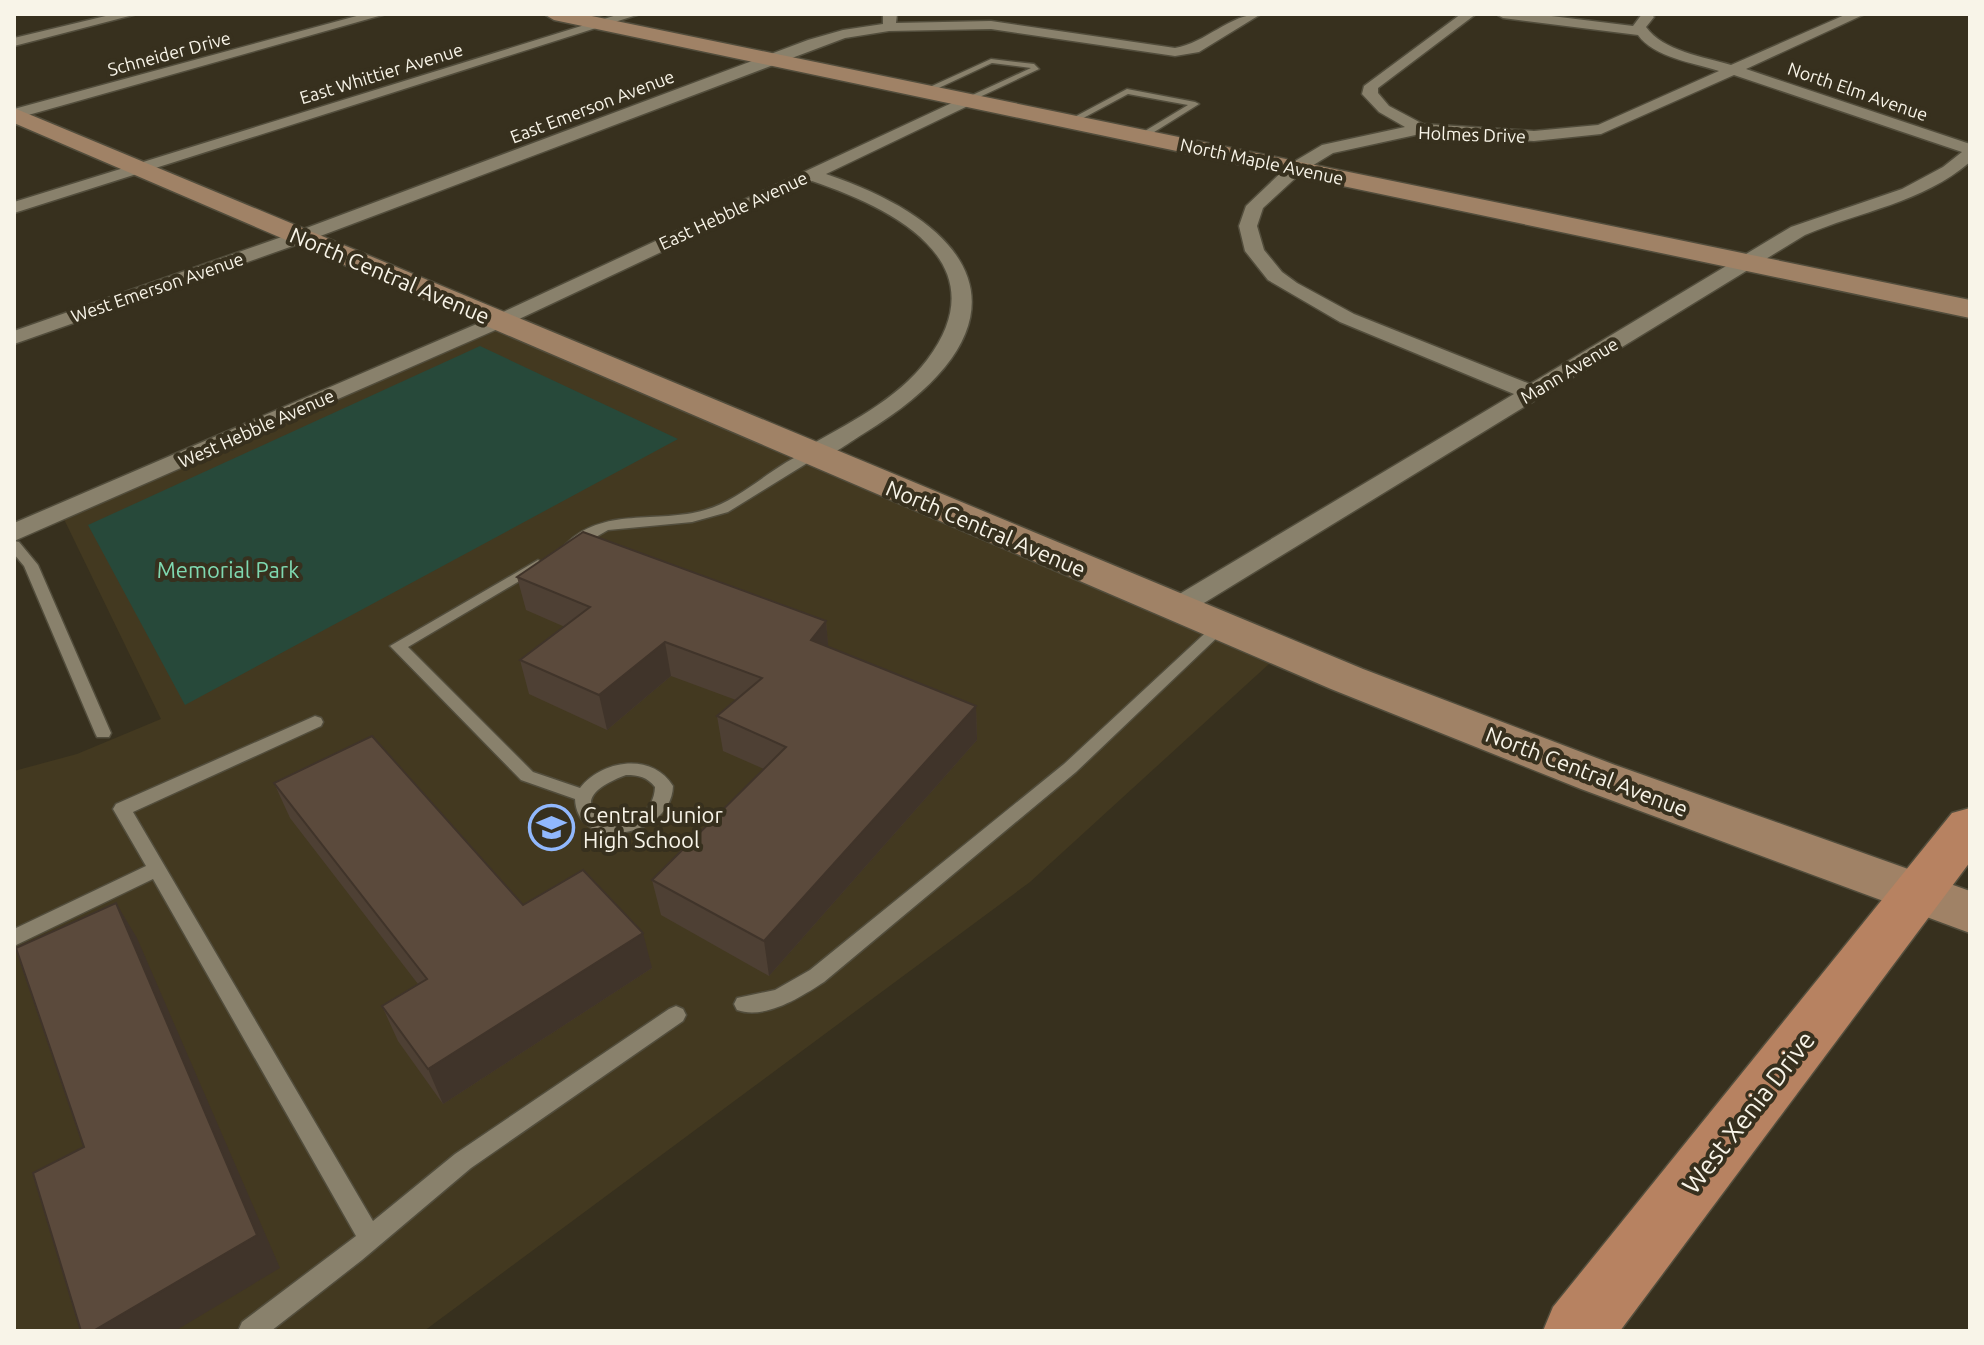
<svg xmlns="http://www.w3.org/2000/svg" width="1984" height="1345" viewBox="0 0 1984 1345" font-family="Ubuntu,sans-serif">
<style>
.built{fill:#433920}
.green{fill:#27493a}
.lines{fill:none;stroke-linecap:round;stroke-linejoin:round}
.lane-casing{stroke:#524d3c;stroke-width:3}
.street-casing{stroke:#524d3c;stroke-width:3}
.secondary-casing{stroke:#524d3c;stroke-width:3}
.primary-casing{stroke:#524d3c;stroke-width:3}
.lane{fill:#89816c;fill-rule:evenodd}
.street{fill:#89816c;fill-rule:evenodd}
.secondary{fill:#a08266;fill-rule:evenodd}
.primary{fill:#b78261;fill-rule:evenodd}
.wall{fill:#4e4034}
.shaded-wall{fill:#40342a}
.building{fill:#5b4a3c;stroke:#40342a;stroke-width:2}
.labels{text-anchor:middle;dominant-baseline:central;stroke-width:8;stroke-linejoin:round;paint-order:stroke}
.far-street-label{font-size:18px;fill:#f8f4e8;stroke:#37301e}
.street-label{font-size:22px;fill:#f8f4e8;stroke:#37301e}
.park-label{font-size:22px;fill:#7fd9b1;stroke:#37301e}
.poi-label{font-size:22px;fill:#f8f4e8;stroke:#37301e;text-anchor:start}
.near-street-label{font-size:26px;fill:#f8f4e8;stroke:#37301e}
</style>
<rect width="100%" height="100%" fill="#37301e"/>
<!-- built -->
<polygon class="built" points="496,320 1282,652 1030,882 424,1331 14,1331 14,771 77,754 161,719 61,513"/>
<!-- green -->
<polygon class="green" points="480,346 678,439 185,705 88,525"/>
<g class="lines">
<defs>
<g id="lane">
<polygon points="991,59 1034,64 1039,69 969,102 966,98 1031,68 992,63 928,93 921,91"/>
<polygon points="1127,89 1195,102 1199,104 1143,139 1140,138 1140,134 1188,105 1128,94 1074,123 1067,121"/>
<path d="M812,450L817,451V457L728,512L692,522L608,530L577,548L572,549L565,545C602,506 658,524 705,510C744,499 774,463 812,450Z"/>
<polygon points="14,541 19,542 38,565 111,733 109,737 97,737 95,733 24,566 14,554"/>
<path d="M538,560L545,564L543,567L408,647L533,772L580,788C602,760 652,752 673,786C672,837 577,854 575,799L521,780L390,646ZM626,775C639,775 647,777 655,787C652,849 534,809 626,775Z"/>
<path d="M1220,622L1225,624L1228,627L1225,630L1076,772L824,982C801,997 765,1020 737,1010L734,1004L737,998L775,990L810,970L1064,764L1215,624Z"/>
<polygon points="315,716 321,718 323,722 321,726 133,812 373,1221 455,1154 669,1009 676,1006 683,1009 686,1015 683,1021 471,1168 362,1260 271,1331 238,1331 242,1322 356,1236 153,879 14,946 14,929 146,866 113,809 116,804"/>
</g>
<g id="street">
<polygon points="114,14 137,14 14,46 14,38"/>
<polygon points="364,14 386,14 14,119 14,109"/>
<polygon points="620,14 640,14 14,213 14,202"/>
<path d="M883,14H897L896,23L991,21L1175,48C1206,43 1229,14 1261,14L1199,52L1175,56L991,29L889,31L845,38L307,241L14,344V331L293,233L808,40L843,30L883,24Z"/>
<path d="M1461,14H1476L1378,88V93L1389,106L1423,124L1534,131L1598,125L1719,71C1694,63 1653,57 1638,35L1503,18L1496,14H1535L1633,26L1642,14H1651L1654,17L1646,27C1663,51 1704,57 1731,65L1847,14H1865L1746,69L1970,144V162C1922,203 1861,211 1805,235L1186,614L1176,617L1166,614L1162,608L1166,602L1514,394L1340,322L1268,280L1245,251L1239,226L1246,206L1290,164L1322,145L1405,127L1379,112L1362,94L1364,86ZM1734,75L1962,152L1943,167L1902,189L1791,227L1530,384L1354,314L1297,283L1282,272L1264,250L1257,226L1263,208L1302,172L1333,153L1420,134L1534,141L1601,134Z"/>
<path d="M969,95L974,97V103L826,174C997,232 1028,334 863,434C846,444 824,464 803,459L800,454L803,449C846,425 897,400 927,360C1001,262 892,208 812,181L500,328L14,541V523L486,320Z"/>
</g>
<g id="secondary">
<polygon points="544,14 582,14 1970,300 1970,318 554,20"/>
<polygon points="14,108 1363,669 1615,765 1970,891 1970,933 1581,789 1331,689 14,123"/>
</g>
<polygon id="primary" points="1970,808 1970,862 1620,1331 1543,1331 1553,1307 1952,813"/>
</defs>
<!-- lane casing -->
<use href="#lane" class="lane-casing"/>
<!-- street casing -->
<use href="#street" class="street-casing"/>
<!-- secondary casing -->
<use href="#secondary" class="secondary-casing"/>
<!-- primary casing -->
<use href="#primary" class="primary-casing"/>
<!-- lane -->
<use href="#lane" class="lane"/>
<!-- street -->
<use href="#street" class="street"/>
<!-- secondary -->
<use href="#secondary" class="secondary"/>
<!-- primary -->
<use href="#primary" class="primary"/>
</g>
<!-- wall -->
<g class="wall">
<polygon points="517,577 826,621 828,647 976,706 977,740 769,976 661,915 652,880 764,769 723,751 717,716 736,700 671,676 607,730 529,694 520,660 565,627 526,610"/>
<polygon points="274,783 523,905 652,968 443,1104 398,1041 382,1006 418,984 290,818"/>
</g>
<!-- shaded-wall -->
<g class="shaded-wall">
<polygon points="826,621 829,655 811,640"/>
<polygon points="665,642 671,676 607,730 599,695"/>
<polygon points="976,706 977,740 769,976 764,941"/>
<polygon points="116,903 137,938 280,1268 175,1331 93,1331"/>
<polygon points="643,933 652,968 443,1104 428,1069"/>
</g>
<!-- building -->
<g class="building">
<polygon points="583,532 826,621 811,640 976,706 764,941 652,880 786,747 717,716 762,678 665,642 599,695 520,660 590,607 517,577"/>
<polygon points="372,736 523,905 583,870 643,933 428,1069 382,1006 427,979 274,783"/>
<polygon points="116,903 257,1235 93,1331 81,1331 33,1173 84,1147 16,948"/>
</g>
<!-- icons -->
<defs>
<symbol id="school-ring" viewBox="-11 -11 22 22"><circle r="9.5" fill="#37301e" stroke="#91b8fd" stroke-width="1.5"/><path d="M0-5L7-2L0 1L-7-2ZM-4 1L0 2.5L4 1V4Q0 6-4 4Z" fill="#91b8fd"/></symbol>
</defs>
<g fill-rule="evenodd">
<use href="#school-ring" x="526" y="802" width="51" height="51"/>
</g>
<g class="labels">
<!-- far-street labels -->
<g class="far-street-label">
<text transform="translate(169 53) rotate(-15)">Schneider Drive</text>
<text transform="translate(381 73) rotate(-17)">East Whittier Avenue</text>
<text transform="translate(1858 91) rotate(19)">North Elm Avenue</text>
<text transform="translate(592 106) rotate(-21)">East Emerson Avenue</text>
<text transform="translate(1472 134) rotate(2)">Holmes Drive</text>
<text transform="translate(1262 161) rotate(12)">North Maple Avenue</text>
<text transform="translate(733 210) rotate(-25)">East Hebble Avenue</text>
<text transform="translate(157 287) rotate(-19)">West Emerson Avenue</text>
<text transform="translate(1569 370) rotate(-31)">Mann Avenue</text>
<text transform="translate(256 428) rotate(-24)">West Hebble Avenue</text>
</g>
<!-- street labels -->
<g class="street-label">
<text transform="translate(390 275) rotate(23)">North Central Avenue</text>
<text transform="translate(986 528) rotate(23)">North Central Avenue</text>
<text transform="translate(1587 771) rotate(21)">North Central Avenue</text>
</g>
<!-- park labels -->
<g class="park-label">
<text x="228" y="569">Memorial Park</text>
</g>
<!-- poi labels -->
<g class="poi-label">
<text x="583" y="814">Central Junior<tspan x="583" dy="25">High School</tspan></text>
</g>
<!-- near-street labels -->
<g class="near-street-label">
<text transform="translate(1748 1112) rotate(-52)">West Xenia Drive</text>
</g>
</g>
<!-- border -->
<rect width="1984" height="1345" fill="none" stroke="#f8f4e8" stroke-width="32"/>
</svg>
